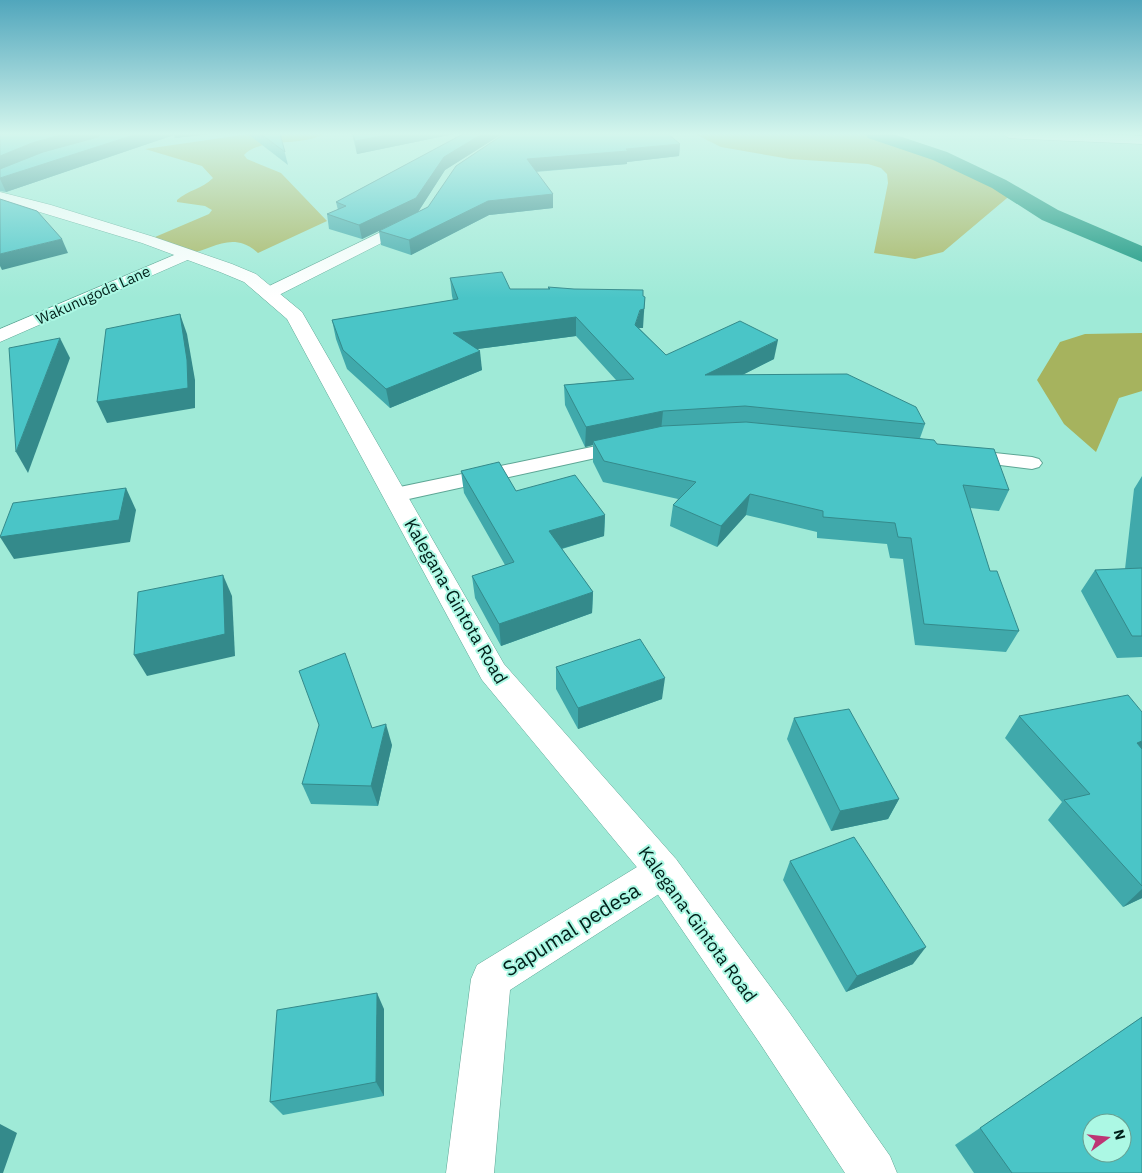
<svg xmlns="http://www.w3.org/2000/svg" width="1142" height="1173" viewBox="0 0 1142 1173" font-family="'IBM Plex Sans',sans-serif">
<style>
.green{fill:#a6b35e}
.lines{fill:none;stroke-linecap:round;stroke-linejoin:round}
.canal{fill:#0f917b;fill-rule:evenodd}
.service-casing{stroke:#5da695;stroke-width:2}
.minor-casing{stroke:#5da695;stroke-width:1}
.tertiary-casing{stroke:#5da695;stroke-width:1}
.secondary-casing{stroke:#5da695;stroke-width:1}
.service{fill:#fff;fill-rule:evenodd}
.minor{fill:#fff;fill-rule:evenodd}
.tertiary{fill:#fff;fill-rule:evenodd}
.secondary{fill:#fff;fill-rule:evenodd}
.wall{fill:#40a9ab}
.shaded-wall{fill:#348a8b}
.building{fill:#4ac5c7;stroke:#348a8b;fill-rule:evenodd}
.labels{text-anchor:middle;dominant-baseline:central;stroke-width:4;stroke-linejoin:round;paint-order:stroke}
.far-street-label{font-size:15px;fill:#001f19;stroke:#acf8e4}
.street-label{font-size:18px;fill:#001f19;stroke:#acf8e4}
.near-street-label{font-size:21px;fill:#001f19;stroke:#acf8e4}
</style>
<rect width="100%" height="100%" fill="#9fead7"/>
<!-- green -->
<g class="green">
<path d="M249,134H324C302,147 260,137 244,155L247,159L281,173L327,221L258,253C232,230 213,250 188,254C180,255 156,243 148,240L209,214L212,210L205,206L177,202V200C188,190 202,189 213,178L202,166L145,149Z"/>
<polygon points="695,134 875,134 940,156 999,184 1013,193 943,252 915,259 874,253 888,183 887,174 881,168 868,164 790,159 721,147"/>
<polygon points="1142,333 1142,391 1119,398 1096,452 1064,424 1037,380 1060,342 1085,334"/>
</g>
<g class="lines">
<!-- canal -->
<polygon class="canal" points="866,134 893,134 947,152 1006,180 1058,210 1142,246 1142,262 1042,220 992,188 933,160 868,138"/>
<defs>
<g id="service">
<polygon points="625,440 632,442 635,446 632,450 395,502 388,500 384,495 388,490 395,488"/>
<polygon points="967,450 1032,457 1039,459 1042,463 1039,467 1032,469 960,460 957,456 960,452"/>
</g>
<g id="minor">
<polygon points="1003,134 1125,135 1142,136 1142,144 1026,139 1009,138"/>
<polygon points="186,250 192,252 194,255 192,258 0,342 0,329"/>
<polygon points="663,853 676,859 681,871 676,883 510,990 494,1173 446,1173 471,979 477,965 650,859"/>
</g>
<polygon id="tertiary" points="414,216 419,218 422,221 419,224 275,297 269,298 263,297 260,293 263,289"/>
<polygon id="secondary" points="0,192 51,205 154,237 232,264 256,274 302,312 504,664 676,859 789,1012 890,1156 897,1173 845,1173 759,1042 650,883 482,680 287,319 244,282 220,272 142,243 0,200"/>
</defs>
<!-- service casing -->
<use href="#service" class="service-casing"/>
<!-- minor casing -->
<use href="#minor" class="minor-casing"/>
<!-- tertiary casing -->
<use href="#tertiary" class="tertiary-casing"/>
<!-- secondary casing -->
<use href="#secondary" class="secondary-casing"/>
<!-- service -->
<use href="#service" class="service"/>
<!-- minor -->
<use href="#minor" class="minor"/>
<!-- tertiary -->
<use href="#tertiary" class="tertiary"/>
<!-- secondary -->
<use href="#secondary" class="secondary"/>
</g>
<!-- wall -->
<g class="wall">
<polygon points="0,134 210,134 175,138 174,135 6,192 0,191"/>
<polygon points="248,134 280,134 288,165"/>
<polygon points="352,134 454,134 357,154"/>
<polygon points="463,134 502,134 445,170 418,212 362,239 329,229 327,214 338,210 336,202"/>
<polygon points="504,134 680,144 679,156 627,162 627,164 536,172 553,194 553,208 489,215 411,255 381,245 379,231 428,207"/>
<polygon points="450,278 510,289 548,289 548,287 643,328 639,328 666,355 774,359 742,375 925,424 920,438 937,444 1009,490 999,511 970,508 990,571 1019,631 1006,652 915,645 903,559 890,558 887,544 817,538 817,532 746,515 717,547 670,526 673,505 678,499 603,482 593,462 593,445 585,447 565,405 564,385 616,380 576,336 477,349 482,370 390,408 347,369 336,339 332,320 453,300 452,296"/>
<polygon points="461,471 516,491 605,515 604,536 562,549 593,592 592,613 501,646 475,598 472,576 505,565 464,493"/>
<polygon points="1142,476 1142,657 1117,658 1081,591 1095,570 1125,569 1134,489"/>
<polygon points="556,667 662,699 578,729 556,689"/>
<polygon points="1142,712 1142,898 1123,907 1048,820 1062,802 1005,738 1019,716"/>
<polygon points="794,718 899,799 888,819 831,831 787,739"/>
<polygon points="372,728 392,745 378,806 311,804 302,784"/>
<polygon points="790,861 913,964 846,992 783,880"/>
<polygon points="384,1009 384,1096 283,1115 270,1102"/>
<polygon points="1142,1017 1142,1173 974,1173 955,1145"/>
</g>
<!-- shaded-wall -->
<g class="shaded-wall">
<polygon points="64,134 102,134 91,139 0,171 0,156 32,143"/>
<polygon points="137,134 210,134 175,138 174,135 6,192 0,179 0,178"/>
<polygon points="393,134 454,134 357,154 355,141"/>
<polygon points="482,134 502,134 445,170 418,212 362,239 359,225 444,157"/>
<polygon points="680,144 679,156 627,162 627,164 528,172 527,159"/>
<polygon points="553,194 553,208 489,215 411,255 409,240 488,201"/>
<polygon points="62,239 68,253 2,270 0,266 0,254"/>
<polygon points="645,297 643,328 639,328 635,325"/>
<polygon points="180,314 187,334 195,380 195,408 107,423 97,402"/>
<polygon points="576,317 576,336 455,352 453,333"/>
<polygon points="60,338 70,358 28,473 16,452"/>
<polygon points="778,340 774,359 703,395 705,375"/>
<polygon points="480,351 482,370 390,408 386,389"/>
<polygon points="663,411 661,431 593,441 593,445 585,447 586,427"/>
<polygon points="126,488 136,510 130,542 14,559 0,537"/>
<polygon points="750,494 746,515 717,547 721,526"/>
<polygon points="605,515 604,536 550,552 549,531"/>
<polygon points="223,575 232,596 235,656 147,676 134,655"/>
<polygon points="593,592 592,613 501,646 499,624"/>
<polygon points="665,678 662,699 578,729 578,708"/>
<polygon points="386,724 392,745 378,806 371,786"/>
<polygon points="1142,741 1142,757 1137,743"/>
<polygon points="899,799 888,819 831,831 840,811"/>
<polygon points="1142,889 1142,898 1123,907"/>
<polygon points="926,947 913,964 846,992 857,976"/>
<polygon points="377,993 384,1009 384,1096 376,1082"/>
<polygon points="0,1124 17,1133 3,1173 0,1173"/>
</g>
<!-- building -->
<g class="building">
<polygon points="0,134 64,134 32,143 0,156"/>
<polygon points="101,134 137,134 0,178 0,169 43,152 98,137"/>
<polygon points="261,134 280,134 285,152"/>
<polygon points="353,134 393,134 355,141"/>
<polygon points="463,134 482,134 444,157 416,198 359,225 327,214 346,206 336,202"/>
<polygon points="504,134 668,134 680,144 626,149 628,151 527,159 553,194 488,201 409,240 379,231 428,207 456,166"/>
<polygon points="0,199 37,211 62,239 0,254"/>
<polygon points="502,272 510,289 550,289 548,287 574,289 643,290 643,296 645,297 644,309 640,310 635,325 666,355 740,321 778,340 705,375 847,374 916,407 925,424 745,406 663,411 586,427 564,385 634,379 576,317 453,333 480,351 386,389 343,350 332,320 458,299 450,278"/>
<polygon points="180,314 187,360 188,388 97,402 106,329"/>
<polygon points="60,338 16,452 9,348"/>
<polygon points="746,422 934,440 937,444 994,449 1009,490 963,485 990,571 997,571 1019,631 924,624 911,538 898,537 895,523 823,517 823,511 750,494 721,526 673,505 696,482 604,461 593,441 663,426"/>
<polygon points="499,462 516,491 575,475 605,515 549,531 593,592 499,624 472,576 514,562 461,471"/>
<polygon points="126,488 119,520 0,537 13,503"/>
<polygon points="1142,568 1142,636 1132,636 1095,570"/>
<polygon points="223,575 225,634 134,655 138,592"/>
<polygon points="640,639 665,678 578,708 556,667"/>
<polygon points="345,653 372,728 386,724 371,786 302,784 319,725 299,671"/>
<polygon points="1128,695 1142,712 1142,741 1137,743 1142,749 1142,886 1064,800 1090,794 1019,716"/>
<polygon points="849,709 899,799 840,811 794,718"/>
<polygon points="854,837 926,947 857,976 790,861"/>
<polygon points="377,993 376,1082 270,1102 277,1010"/>
<path d="M1142,1017V1173H1012L980,1128ZM1092,1123H1122V1153H1092Z"/>
</g>
<!-- sky -->
<linearGradient id="sky" x2="0" y2="1"><stop stop-color="#51a6bc"/><stop offset="0.45" stop-color="#d4f6ed"/><stop offset="1" stop-color="#d4f6ed" stop-opacity="0"/></linearGradient>
<rect width="1142" height="298" fill="url(#sky)"/>
<g class="labels">
<!-- far-street labels -->
<g class="far-street-label">
<text transform="translate(93 295) rotate(-24)">Wakunugoda Lane</text>
</g>
<!-- street labels -->
<g class="street-label">
<text transform="translate(456 601) rotate(60)">Kalegana-Gintota Road</text>
<text transform="translate(698 924) rotate(54)">Kalegana-Gintota Road</text>
</g>
<!-- near-street labels -->
<g class="near-street-label">
<text transform="translate(571 929) rotate(-32)">Sapumal pedesa</text>
</g>
</g>
<!-- north arrow -->
<g transform="translate(1107 1138) rotate(75)"><circle r="24" fill="#acf8e4" stroke="#67a193"/>
<path d="M0-4L9 19L0 12L-9 19Z" fill="#bd3574"/>
<text y="-8" font-size="14" font-weight="bold" text-anchor="middle" fill="#001f19">N</text>
</g>
</svg>
